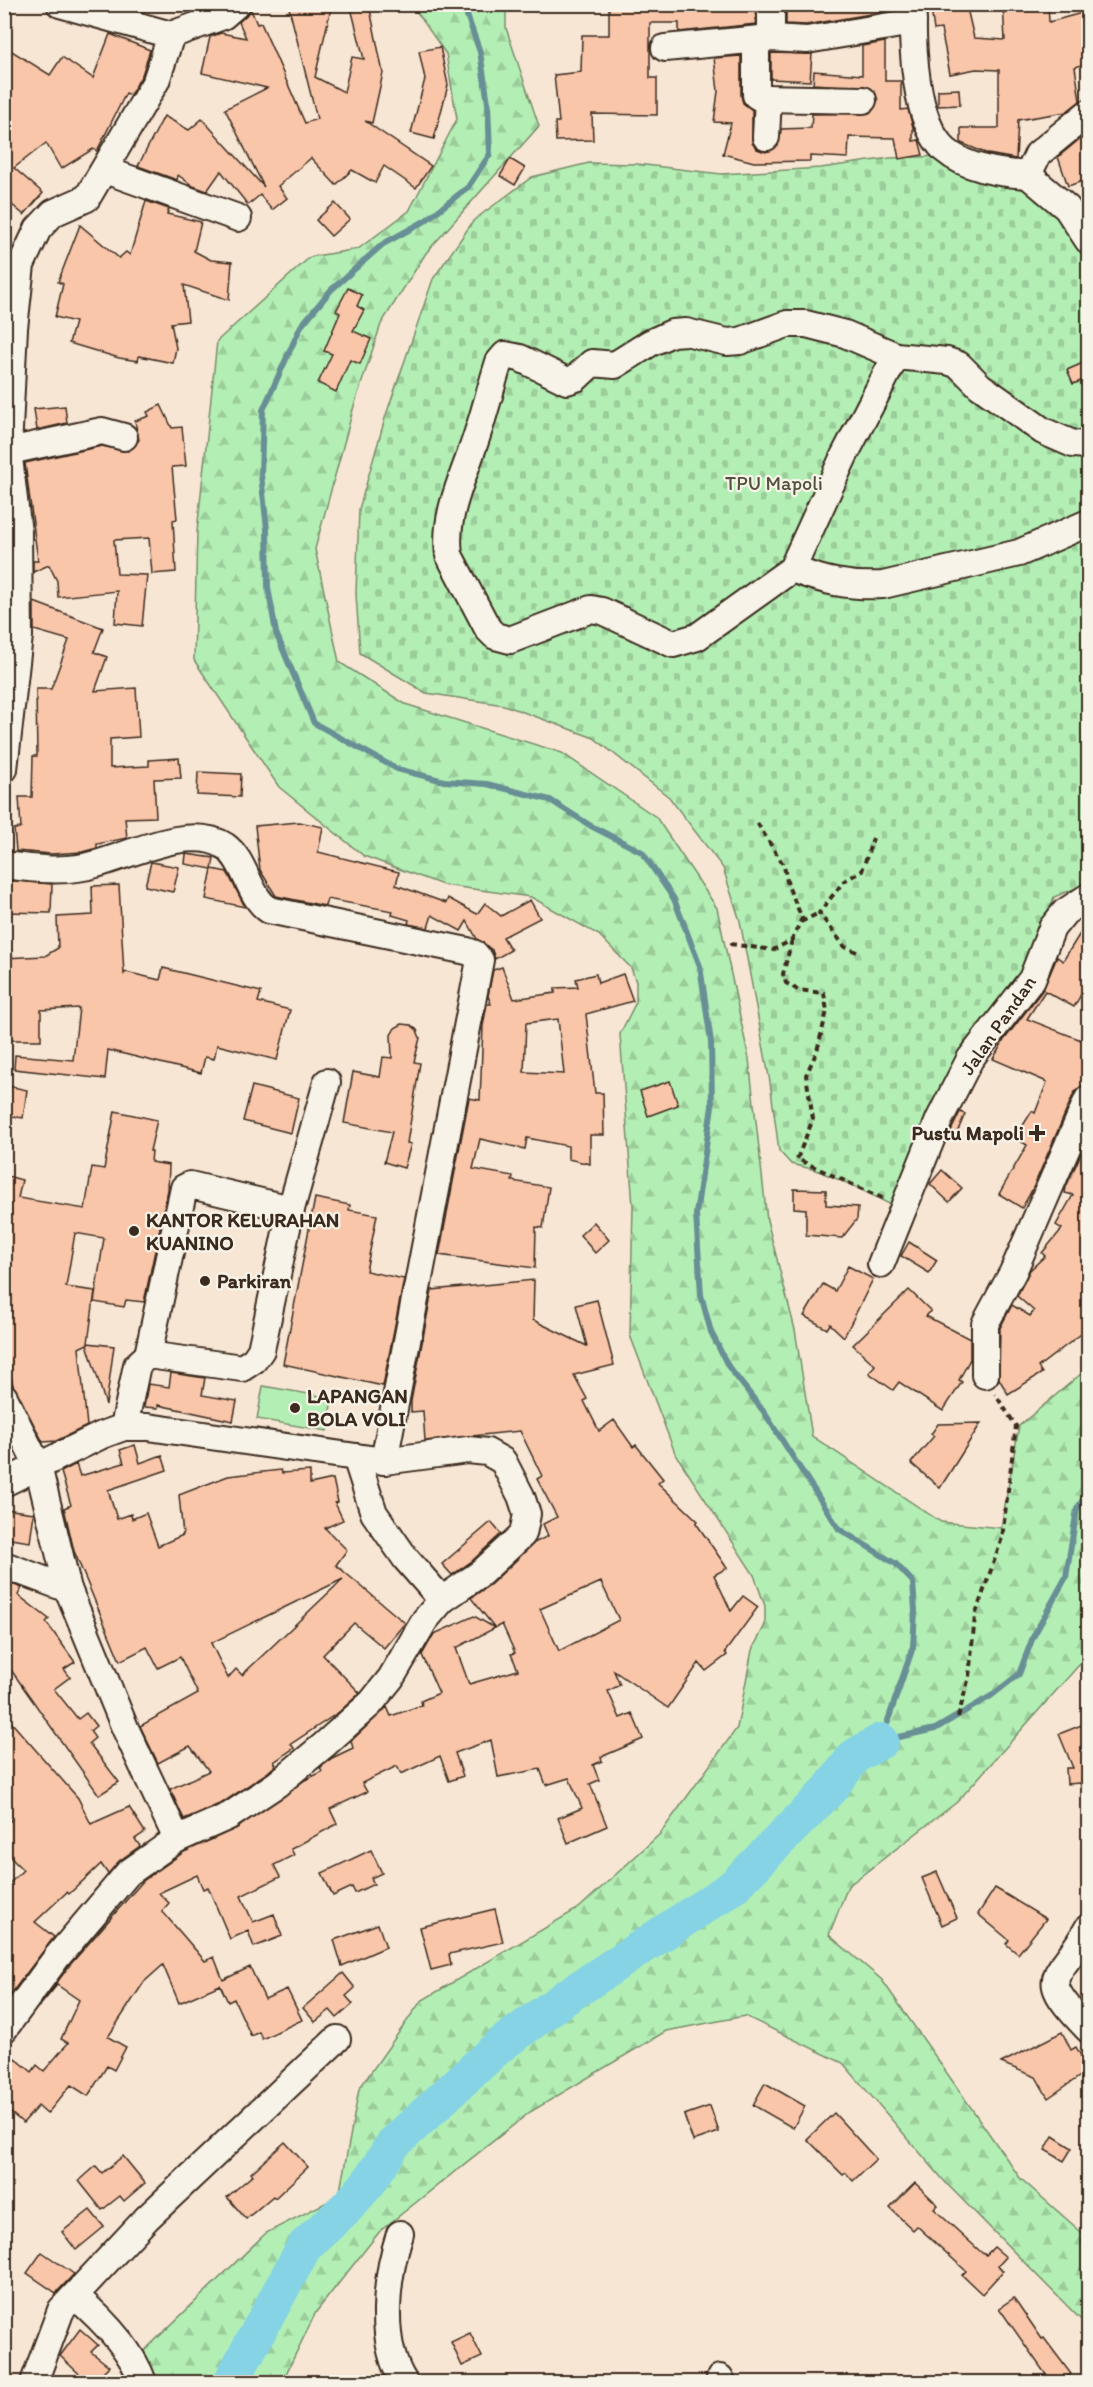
<svg xmlns="http://www.w3.org/2000/svg" width="1093" height="2387" viewBox="0 0 1093 2387" font-family="Itim,sans-serif">
<style>
.forest{fill:url(#forest-firs);stroke:#778c69;stroke-width:1.5}
.cemetery{fill:url(#cemetery-stones);stroke:#778c69;stroke-width:1.5}
.pitch{fill:#b3efb4;stroke:#778c69;stroke-width:1.5}
.lines{fill:none;stroke-linecap:round;stroke-linejoin:round}
.stream{stroke:#688f95;stroke-width:6}
.river{stroke:#86d3e5;stroke-width:36}
.building{fill:#f9c6aa;stroke:#3b2a1e;stroke-width:1.5;fill-rule:evenodd}
.minor-casing{stroke:#3b2a1e;stroke-width:30}
.path{stroke:#3b2a1e;stroke-width:4;stroke-dasharray:6 4.5;stroke-linecap:butt}
.minor{stroke:#f7f3e8;stroke-width:26}
.poi-dot{fill:#3b2a1e;stroke:#f7f3e8;stroke-width:2}
.labels{text-anchor:middle;dominant-baseline:central;stroke-width:4.5;stroke-linejoin:round;paint-order:stroke}
.park-label{font-size:20px;fill:#53513c;stroke:#f7f3e8}
.street-label{font-size:20px;fill:#3b2a1e;stroke:#f7f3e8}
.poi-label{font-size:20px;font-weight:bold;fill:#3b2a1e;stroke:#f7f3e8;text-anchor:start}
</style>
<defs>
<pattern id="forest-firs" width="22" height="20" patternUnits="userSpaceOnUse" patternTransform="scale(1.5)"><rect width="22" height="20" fill="#b3efb4"/><path d="M5 1l3.5 6h-7zM16 11l3.5 6h-7z" fill="#9bcd9a"/></pattern>
<pattern id="cemetery-stones" width="16" height="16" patternUnits="userSpaceOnUse" patternTransform="scale(1.5)"><rect width="16" height="16" fill="#b3efb4"/><path d="M2 7V4a2 2 0 0 1 4 0v3zM10 15v-3a2 2 0 0 1 4 0v3z" fill="#9bcd9a"/></pattern>
</defs>
<rect width="100%" height="100%" fill="#f8e6d5"/>
<filter id="ink" filterUnits="userSpaceOnUse"><feTurbulence type="fractalNoise" baseFrequency=".0167" numOctaves="2"/><feDisplacementMap in="SourceGraphic" scale="12" xChannelSelector="R" yChannelSelector="G"/><feConvolveMatrix kernelMatrix="1 2 1 2 8 2 1 2 1" color-interpolation-filters="sRGB"/></filter>
<g filter="url(#ink)">
<!-- forest -->
<polygon class="forest" points="412,5 506,5 506,28 539,126 426,253 381,324 354,406 315,549 339,662 405,704 562,753 656,817 717,908 749,1059 767,1220 795,1330 812,1436 941,1522 1001,1528 1019,1426 1088,1368 1088,1655 957,1802 848,1886 829,1935 882,1980 1020,2178 1088,2238 1088,2327 946,2183 843,2063 745,2016 666,2031 530,2112 380,2231 316,2312 282,2382 158,2382 142,2353 266,2233 339,2196 359,2089 421,2001 579,1908 660,1834 737,1728 752,1650 765,1625 765,1606 754,1575 675,1453 630,1335 633,1206 620,1034 636,1002 636,982 631,968 599,935 531,897 443,885 364,856 279,787 194,660 197,532 217,341 310,257 358,249 409,211 457,119 446,54"/>
<!-- cemetery -->
<polygon class="cemetery" points="946,156 1032,173 1088,243 1088,883 1054,897 1031,961 926,1123 909,1160 899,1209 854,1186 816,1170 791,1164 779,1151 770,1082 740,921 723,868 669,797 594,738 504,705 426,693 360,653 356,594 359,509 386,415 433,279 474,220 532,177 589,163 637,164 721,174 821,168 890,158"/>
<!-- pitch -->
<polygon class="pitch" points="263,1386 332,1398 327,1431 257,1419"/>
<g class="lines">
<!-- stream -->
<g class="stream">
<polyline points="463,4 480,52 488,103 490,154 468,187 425,221 383,244 331,290 301,326 263,410 261,475 267,529 268,587 276,633 314,723 397,769 444,781 487,784 550,800 591,826 642,852 674,899 700,966 711,1042 712,1106 696,1214 701,1295 711,1332 728,1366 764,1412 839,1529 896,1564 913,1582 915,1611 913,1647 881,1741"/>
<polyline points="881,1741 935,1729 991,1696 1019,1674 1033,1637 1066,1577 1077,1509 1088,1491"/>
</g>
<!-- river -->
<polyline class="river" points="231,2382 304,2247 348,2206 369,2182 393,2144 499,2046 566,1997 733,1887 828,1791 855,1756 881,1741"/>
</g>
<!-- building -->
<g class="building">
<polygon points="288,4 332,4 315,77 344,92 352,57 364,59 350,4 369,4 383,73 372,123 365,121 431,166 416,188 384,166 375,183 352,170 336,185 311,158 278,186 287,198 272,210 260,195 248,205 221,171 207,191 193,186 178,175 177,180 138,166 164,116 189,130 202,119 264,187 225,109 267,88 202,73 210,37 221,33 246,38 239,22 251,10 257,24 261,23 305,123 317,119"/>
<polygon points="609,4 756,4 756,24 679,32 679,23 650,23 650,78 657,78 657,115 592,114 593,140 556,141 555,122 559,122 554,75 581,72 582,35 609,35"/>
<polygon points="786,4 894,4 894,10 806,25 786,24"/>
<polygon points="966,4 974,38 1005,40 1003,4 1048,4 1049,22 1089,11 1089,63 1075,67 1080,101 1066,112 1018,120 1016,159 988,154 961,143 961,128 999,128 999,70 976,69 950,74 941,29 934,30 931,9"/>
<polygon points="110,34 150,50 142,75 130,95 126,93 97,151 93,149 61,169 46,143 14,168 43,193 24,215 4,198 4,46 50,75 62,57 93,78"/>
<polygon points="885,42 885,81 901,81 901,110 908,109 913,127 913,141 919,140 923,155 899,159 895,138 849,137 848,158 810,156 810,161 754,162 723,154 731,123 714,122 718,91 714,58 741,56 741,96 743,103 752,110 752,143 757,149 766,152 778,146 781,129 811,128 812,114 871,113 878,100 871,88 813,84 814,71 862,75 862,46"/>
<polygon points="440,47 448,85 434,139 411,133 425,79 419,51"/>
<polygon points="771,53 812,54 810,81 771,79"/>
<polygon points="959,89 960,105 938,106 938,90"/>
<polygon points="1081,138 1089,159 1089,179 1068,186 1058,157"/>
<polygon points="510,159 525,168 515,185 500,176"/>
<polygon points="146,201 169,209 167,214 201,222 194,251 211,260 232,262 229,300 184,285 188,321 171,323 176,348 173,363 139,356 138,361 119,358 69,343 75,322 55,317 63,284 58,282 80,225 119,258 126,252 130,255"/>
<polygon points="335,203 350,219 331,236 316,220"/>
<polygon points="348,288 362,295 357,306 364,310 353,331 371,339 360,364 350,360 336,392 318,383 332,354 324,351 340,313 336,311"/>
<polygon points="1083,363 1089,378 1073,384 1067,370"/>
<polygon points="161,405 172,428 182,427 186,466 172,467 177,519 173,520 176,572 152,574 149,538 114,540 117,574 147,575 142,626 115,623 117,591 58,597 57,581 49,565 33,572 33,561 38,561 25,463 102,446 128,451 139,440 135,421 149,416 147,412"/>
<polygon points="65,406 67,423 37,430 34,409"/>
<polygon points="34,602 103,628 94,652 107,657 95,691 136,688 139,737 110,739 110,768 149,766 149,760 179,758 181,778 154,779 156,817 125,818 127,838 97,844 97,848 82,852 51,854 16,851 14,829 21,828 19,797 32,797 33,756 37,756 36,689 51,689 69,640 34,630"/>
<polygon points="198,772 241,774 240,797 197,795"/>
<polygon points="299,822 323,827 318,852 399,872 396,885 446,903 448,898 477,914 485,903 501,916 530,900 540,918 503,937 511,950 495,959 492,950 477,939 467,921 461,931 432,915 428,928 408,924 409,920 392,915 393,911 327,899 325,906 276,896 260,870 255,826"/>
<polygon points="186,854 214,858 212,869 227,872 245,907 206,899 212,869 185,864"/>
<polygon points="151,862 179,867 173,892 145,886"/>
<polygon points="4,880 52,884 51,913 4,912"/>
<polygon points="119,885 124,974 126,972 160,980 163,968 261,992 258,1002 290,1010 277,1060 217,1045 214,1059 205,1057 201,1073 108,1050 105,1079 14,1069 15,1055 73,1060 79,1008 41,1010 41,1040 4,1040 4,958 45,956 58,948 57,917 93,915 92,886"/>
<polygon points="1089,919 1089,980 1074,1007 1045,991 1027,1019 1089,1043 1089,1054 1083,1071 1087,1072 1083,1085 1074,1093 1033,1188 1022,1208 999,1194 1027,1145 1015,1138 1032,1111 1035,1113 1047,1082 993,1059 1004,1040 1044,988 1057,957 1063,961"/>
<path d="M502,967L514,999L555,993V988L578,987L576,979L596,974L598,983L623,974L633,1001L586,1014L595,1093H603L604,1135H590V1164L568,1159V1146L527,1138L525,1149L480,1139L473,1169L513,1176L512,1181L549,1187L543,1228L536,1227L535,1268L439,1255L469,1098L480,1100L483,1026L487,1004H491L488,996L493,970ZM558,1019L564,1074L524,1072L526,1023Z"/>
<polygon points="402,1024 411,1025 417,1030 420,1038 414,1062 420,1063 407,1143 411,1144 404,1168 384,1162 392,1132 344,1123 353,1072 380,1077 383,1057 392,1058 391,1035 395,1028"/>
<polygon points="670,1081 678,1105 648,1116 640,1091"/>
<polygon points="4,1085 27,1090 23,1118 4,1115"/>
<polygon points="252,1086 299,1098 291,1133 243,1121"/>
<polygon points="115,1111 157,1120 150,1151 152,1151 151,1162 169,1165 168,1190 144,1302 126,1300 124,1307 94,1302 104,1238 75,1233 66,1287 95,1291 88,1343 114,1346 106,1405 87,1344 79,1348 87,1426 56,1441 43,1442 13,1385 4,1351 4,1175 22,1180 18,1198 85,1209 92,1167 104,1169"/>
<polygon points="960,1112 965,1114 956,1135 950,1133"/>
<polygon points="1089,1136 1089,1328 1038,1367 1042,1373 1008,1394 999,1379 1000,1328 1012,1305 1030,1316 1034,1311 1017,1296 1030,1270 1045,1256 1042,1253 1062,1229 1056,1225 1073,1195 1065,1193 1066,1187"/>
<polygon points="942,1170 962,1188 949,1202 930,1184"/>
<polygon points="794,1189 826,1190 826,1205 858,1207 857,1219 842,1238 806,1235 806,1209 794,1208"/>
<polygon points="315,1198 350,1205 349,1210 377,1215 366,1271 404,1279 383,1386 283,1364"/>
<polygon points="594,1222 609,1240 595,1253 580,1235"/>
<polygon points="909,1242 937,1260 929,1273 901,1256"/>
<polygon points="848,1266 873,1279 844,1337 830,1324 827,1329 804,1316 823,1284 835,1291"/>
<path d="M534,1280L533,1320L587,1346L576,1305L597,1300L614,1365L574,1375L587,1399L584,1401L599,1431L614,1420L633,1447L636,1445L663,1479L658,1483L698,1521L696,1523L727,1568L714,1575L731,1611L743,1596L758,1607L725,1652L727,1655L706,1671L699,1663L668,1708L614,1671L620,1685L608,1691L620,1718L632,1713L643,1739L601,1757L602,1761L593,1765L599,1780L590,1784L607,1826L568,1843L558,1818L582,1808L569,1778L546,1785L540,1769L498,1777L491,1740L455,1753L463,1776L449,1781L440,1756L401,1774L397,1766L362,1783L367,1792L330,1809L337,1824L291,1849L294,1855L274,1865L280,1877L241,1896L253,1922L274,1914L282,1936L254,1947L248,1931L230,1939L208,1887L203,1889L197,1875L159,1893L169,1903L162,1911L205,1961L214,1957L223,1980L250,1967L265,1999L287,1989L302,2020L262,2039L259,2032L251,2036L234,1999L228,2002L220,1985L179,2003L163,1965L144,1982L108,2037L126,2047L114,2070L107,2066L88,2096L71,2085L47,2114L38,2106L23,2123L4,2107V2049L32,2072L37,2065L44,2071L68,2043L61,2039L79,2000L57,1985L39,2007L69,1966L143,1881L184,1852L237,1828L305,1780L322,1772L320,1768L332,1758L353,1748L351,1741L387,1707L391,1716L422,1705L421,1701L439,1693L422,1655L434,1634L474,1616L495,1628L456,1648L469,1684L518,1670L511,1654L515,1653L502,1624L495,1628L471,1598L491,1584L534,1543L548,1536L543,1524L557,1517L537,1479L542,1476L520,1431L425,1441L423,1411L411,1412V1401L432,1290ZM601,1582L619,1620L559,1651L540,1609Z"/>
<polygon points="909,1290 931,1311 926,1316 970,1339 970,1359 959,1380 962,1382 943,1411 899,1382 893,1390 869,1373 875,1365 853,1345"/>
<polygon points="171,1373 205,1378 202,1395 237,1401 233,1421 158,1405 158,1408 144,1407 148,1384 169,1387"/>
<polygon points="981,1423 940,1488 911,1463 934,1436 931,1434 938,1424"/>
<path d="M135,1445L140,1463L162,1455L167,1470L108,1490L117,1519L131,1514L132,1519L146,1513L158,1546L183,1535L179,1495L228,1476L281,1470L282,1473L310,1471V1484L333,1479L338,1502L335,1503L343,1520L325,1528L347,1550L336,1565L405,1623L384,1648L354,1623L323,1655L360,1693L339,1712L291,1744L294,1748L274,1762L276,1765L268,1772L222,1803L184,1819L170,1789L209,1771L190,1746L158,1763L140,1726L198,1694L180,1657L158,1668L147,1647L120,1661L74,1551L64,1508L71,1505L61,1472L76,1464L80,1476L124,1463L120,1450ZM343,1579L242,1675L236,1669L228,1678L211,1643Z"/>
<polygon points="4,1509 34,1513 30,1542 4,1538"/>
<polygon points="491,1522 501,1534 472,1561 452,1575 442,1564"/>
<polygon points="4,1581 22,1588 18,1595 49,1619 46,1622 75,1662 64,1669 70,1677 54,1689 78,1719 86,1713 96,1726 90,1731 95,1738 89,1743 119,1782 99,1795 4,1660"/>
<polygon points="4,1714 78,1798 91,1824 129,1807 145,1832 135,1839 140,1846 119,1861 108,1874 101,1864 69,1894 67,1892 35,1922 54,1937 4,2003 4,1889 23,1870 4,1851 4,1827 11,1820 4,1814"/>
<polygon points="1089,1722 1089,1803 1080,1783 1067,1784 1066,1768 1073,1768 1059,1734"/>
<polygon points="371,1850 382,1873 371,1878 374,1884 355,1893 352,1887 333,1896 322,1873"/>
<polygon points="937,1872 957,1918 942,1925 922,1878"/>
<polygon points="995,1888 1046,1919 1018,1954 1006,1944 1009,1940 978,1914"/>
<polygon points="495,1909 503,1942 449,1954 451,1965 431,1970 420,1927"/>
<polygon points="378,1924 386,1947 342,1966 334,1940"/>
<polygon points="343,1973 355,1988 346,1996 353,2004 337,2018 330,2010 315,2022 303,2008"/>
<polygon points="1062,2032 1071,2050 1076,2047 1089,2070 1048,2098 1036,2077 1001,2063"/>
<polygon points="765,2083 805,2106 793,2128 753,2105"/>
<polygon points="710,2106 719,2132 693,2141 684,2115"/>
<polygon points="834,2113 876,2159 853,2181 846,2173 843,2175 807,2139"/>
<polygon points="1053,2136 1072,2148 1064,2161 1045,2150"/>
<polygon points="285,2142 308,2167 275,2198 273,2196 246,2219 227,2197 253,2175 251,2173"/>
<polygon points="123,2156 145,2183 124,2201 120,2196 102,2210 79,2181 96,2166 102,2173"/>
<polygon points="915,2183 938,2205 934,2209 982,2253 986,2255 994,2247 1006,2257 998,2266 1003,2271 982,2294 962,2275 966,2271 917,2226 913,2230 890,2208"/>
<polygon points="90,2210 104,2227 76,2250 62,2232"/>
<polygon points="42,2252 74,2274 56,2293 27,2273"/>
<polygon points="1014,2298 1042,2339 1044,2338 1071,2374 1059,2382 1051,2382 999,2308"/>
<polygon points="80,2329 98,2345 91,2352 109,2366 103,2372 119,2382 88,2382 60,2356"/>
<polygon points="470,2333 482,2357 462,2366 451,2342"/>
</g>
<g class="lines">
<defs>
<g id="minor">
<polyline points="771,4 771,38"/>
<path d="M913,5C912,44 914,122 945,150C967,169 1000,173 1028,175"/>
<polyline points="171,35 223,16 237,4"/>
<polyline points="756,40 756,95 761,98 863,100"/>
<polyline points="665,48 771,38 807,40 913,22"/>
<polyline points="1088,113 1038,154 1028,175 1067,208 1088,240"/>
<polyline points="766,137 768,98"/>
<polyline points="105,170 238,218"/>
<path d="M896,356L844,456L792,569L697,637L673,644L602,611L591,609L510,640L495,636L488,629L449,555C444,516 461,483 473,447C483,419 490,390 499,362L505,355L520,358L567,381L576,378L592,363L615,365L650,343L672,333L686,332L727,342L740,341L787,324H806L845,334L896,356L947,361L959,365L980,386L1043,431L1073,444L1088,445"/>
<polyline points="9,451 102,431 124,437"/>
<path d="M792,569C823,581 849,587 883,585L1019,553L1088,523"/>
<polyline points="4,769 19,636 18,533 8,449 14,328 21,265 38,229 53,213 87,198 156,81 171,35 60,4"/>
<path d="M4,865C34,869 67,873 96,864C130,855 191,824 225,846C246,861 248,896 269,910L467,951L475,954L480,960L384,1461"/>
<polyline points="881,1264 939,1120 970,1059 1032,979 1052,928 1065,912 1088,897"/>
<polyline points="148,1355 184,1188 190,1185 291,1209"/>
<polyline points="985,1375 985,1324 1013,1272 1088,1099"/>
<polyline points="4,1397 38,1466 68,1589 125,1728 177,1839"/>
<polyline points="124,1427 137,1365 148,1355 242,1368 254,1360 261,1350 291,1209 327,1082"/>
<polyline points="356,1457 374,1513 406,1559 442,1600"/>
<polyline points="4,1483 102,1435 124,1427 148,1427 384,1461 468,1450 487,1452 503,1461 521,1496 527,1514 523,1534 481,1573 442,1600 425,1620 391,1678 371,1703 324,1745 277,1784 229,1816 177,1839 128,1873 57,1957 4,2029"/>
<polyline points="4,1565 68,1589"/>
<path d="M1088,1928C1058,1983 1033,1972 1088,2029"/>
<path d="M400,2234C386,2277 378,2342 404,2382"/>
<path d="M75,2296C102,2319 131,2348 143,2382"/>
<polyline points="720,2378 722,2382"/>
<polyline points="34,2382 61,2310 147,2218 337,2039"/>
</g>
</defs>
<!-- minor casing -->
<use href="#minor" class="minor-casing"/>
<!-- path -->
<g class="path">
<polyline points="801,922 819,913"/>
<polyline points="792,940 783,974 786,983 798,990 824,993 827,1011 817,1051 806,1075 813,1119 797,1159 884,1199"/>
<polyline points="730,944 773,950 792,940 802,918 788,886 784,866 756,821"/>
<polyline points="857,952 845,947 819,913 844,881 862,871 873,838"/>
<polyline points="958,1717 969,1677 975,1616 1002,1538 1016,1426 995,1394"/>
</g>
<!-- minor -->
<use href="#minor" class="minor"/>
</g>
</g>
<!-- markers -->
<g class="poi-dot">
<path d="M1034 1124h6v6h6v6h-6v6h-6v-6h-6v-6h6z"/>
<circle cx="134" cy="1231" r="6"/>
<circle cx="205" cy="1281" r="6"/>
<circle cx="295" cy="1408" r="6"/>
</g>
<g class="labels">
<!-- park labels -->
<g class="park-label">
<text x="774" y="483">TPU Mapoli</text>
</g>
<!-- street labels -->
<g class="street-label">
<text transform="translate(998 1025) rotate(-55)">Jalan Pandan</text>
</g>
<!-- poi labels -->
<g class="poi-label">
<text x="1024" y="1133" text-anchor="end">Pustu Mapoli</text>
<text x="146" y="1220">KANTOR KELURAHAN<tspan x="146" dy="23">KUANINO</tspan></text>
<text x="217" y="1281">Parkiran</text>
<text x="307" y="1396">LAPANGAN<tspan x="307" dy="23">BOLA VOLI</tspan></text>
</g>
</g>
<!-- margin -->
<rect width="1093" height="2387" fill="none" stroke="#f7f3e8" stroke-width="24"/>
<rect x="12" y="12" width="1069" height="2363" fill="none" stroke="#3b2a1e" stroke-width="2" filter="url(#ink)"/>
</svg>
